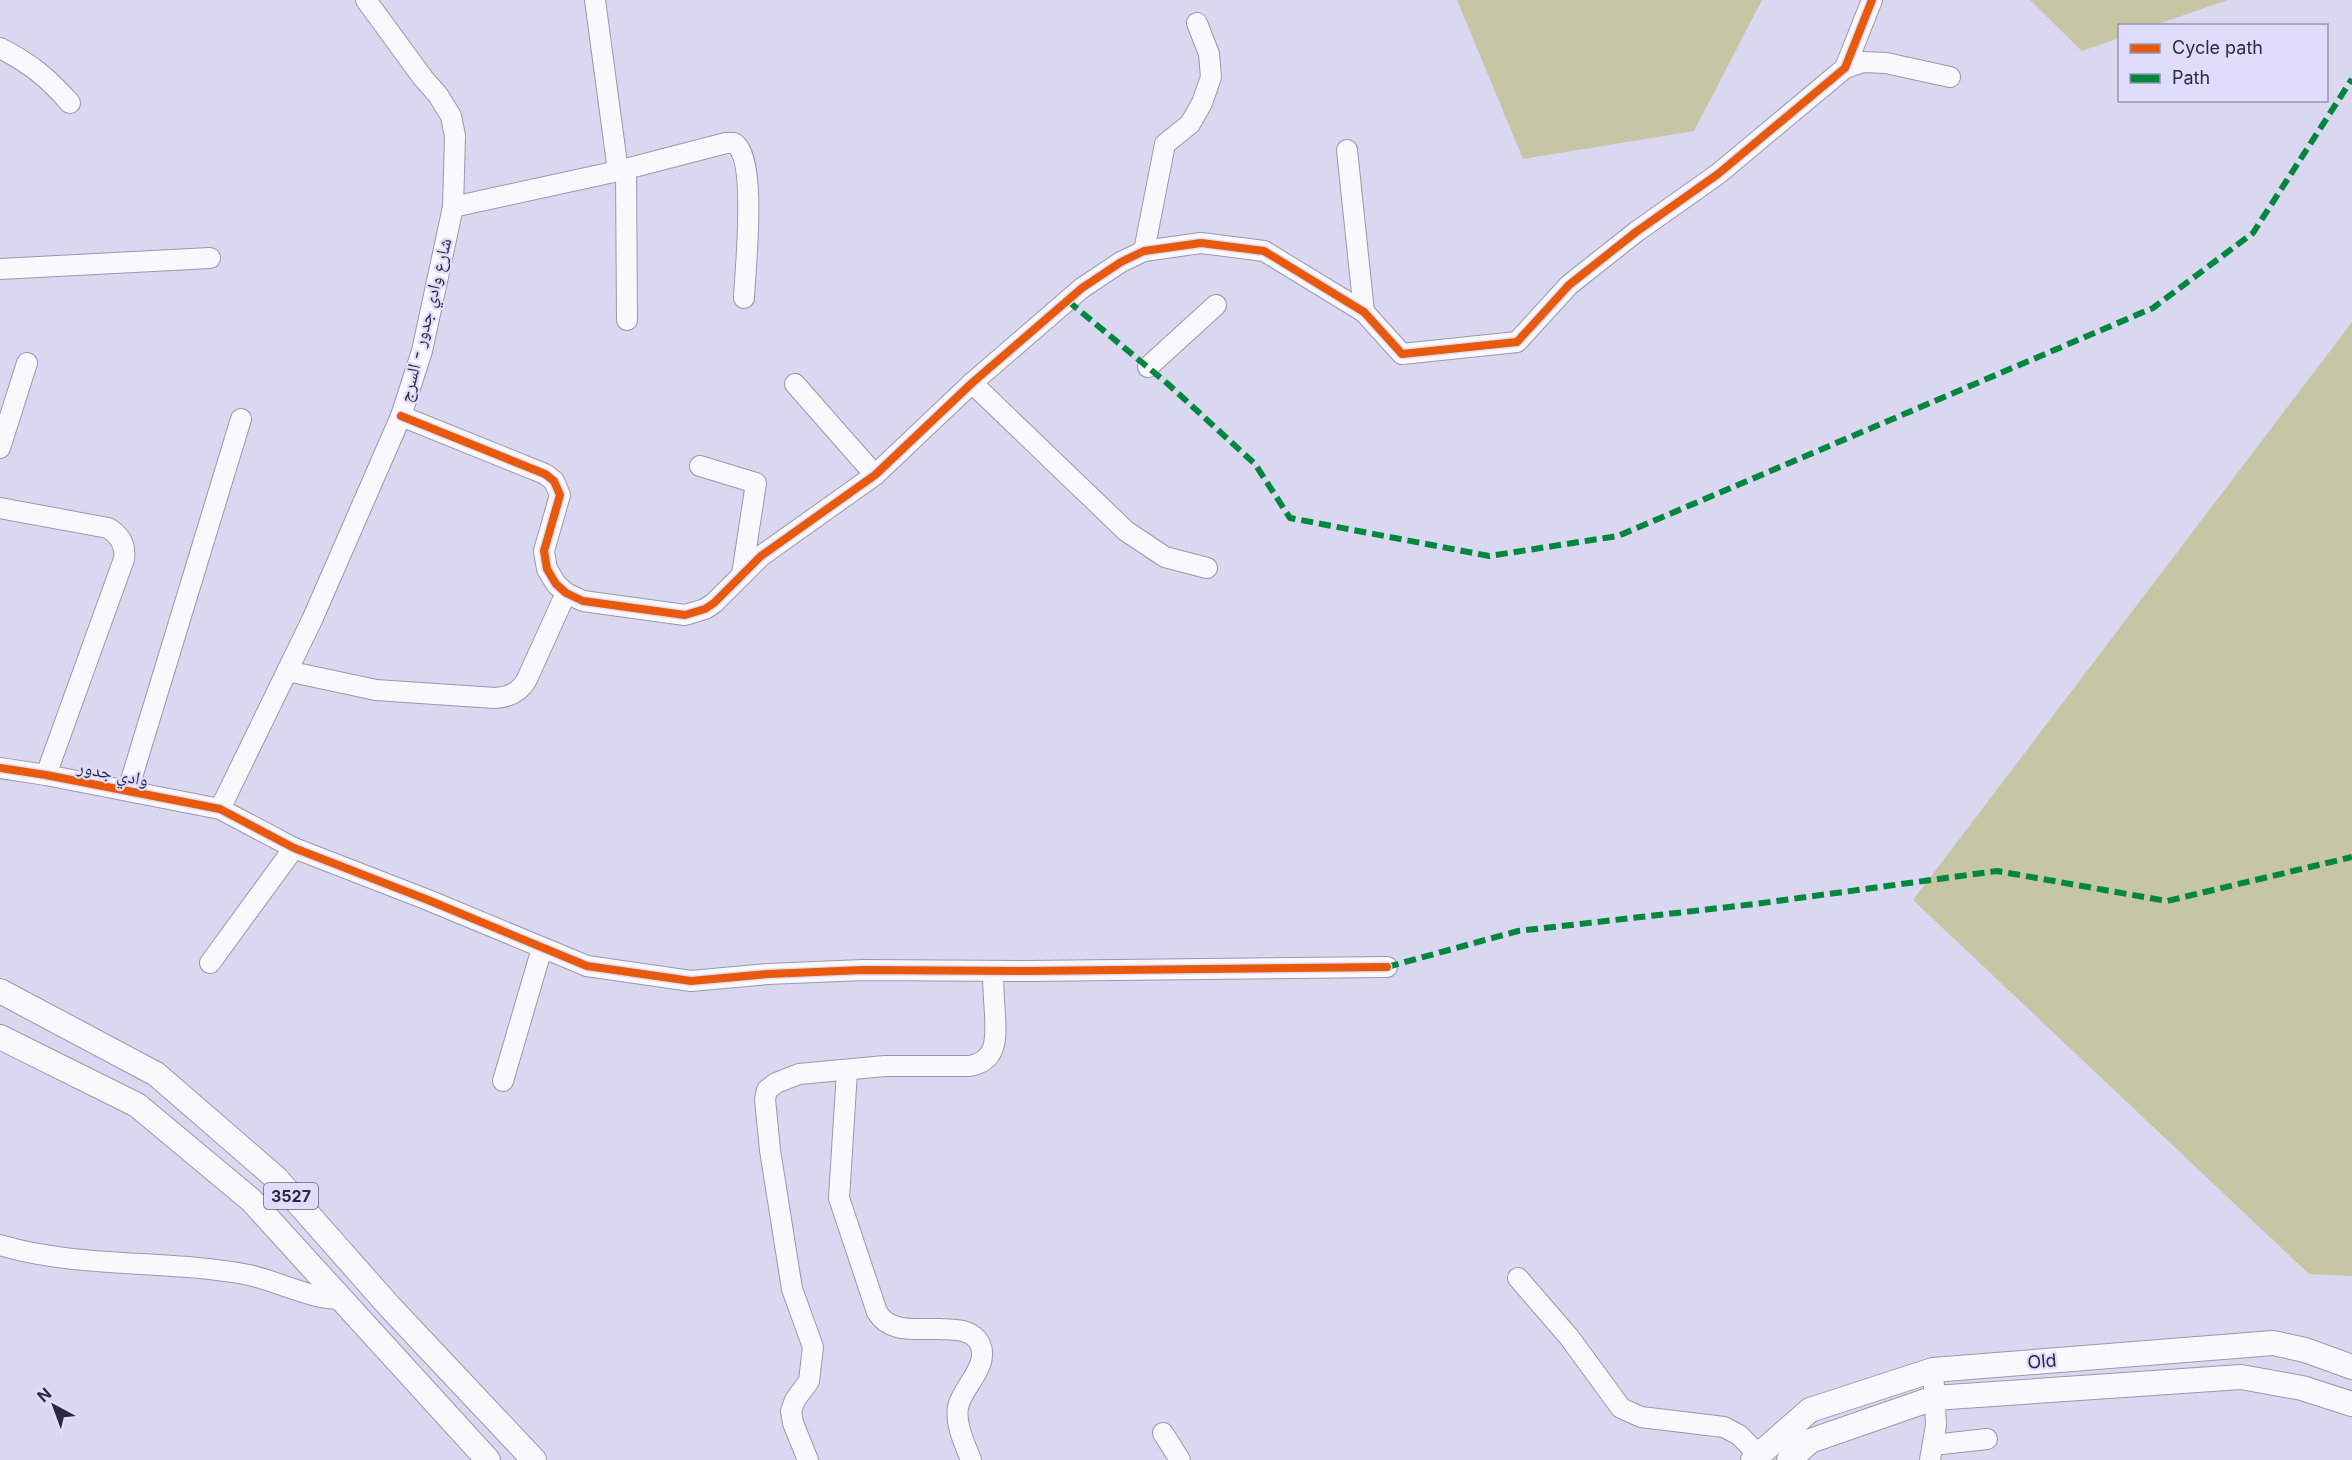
<svg xmlns="http://www.w3.org/2000/svg" width="2352" height="1460" viewBox="0 0 2352 1460" font-family="Inter,'Noto Naskh Arabic',sans-serif">
<style>
.green{fill:#c6c5a4}
.lines{fill:none;stroke-linecap:round;stroke-linejoin:round}
.minor-casing{stroke:#9a97ae;stroke-width:22}
.major-casing{stroke:#9a97ae;stroke-width:26}
.minor{stroke:#f9f9fd;stroke-width:20}
.major{stroke:#f9f9fd;stroke-width:24}
.quiet{stroke:#00873e;stroke-width:6;stroke-dasharray:12 6;stroke-linecap:butt}
.cycleway-casing{stroke:#dfddfb;stroke-width:11}
.cycleway{stroke:#e8590c;stroke-width:8}
.labels{text-anchor:middle;dominant-baseline:central;stroke-width:4.5;stroke-linejoin:round;paint-order:stroke}
.shield{fill:#dfddfb;stroke:#625e7b;stroke-width:1.5}
.shield-label{font-size:16px;font-weight:bold;fill:#2c2844}
.street-label{font-size:18px;fill:#2c2844;stroke:#dfddfb}
</style>
<rect width="100%" height="100%" fill="#dad8f0"/>
<!-- green -->
<g class="green">
<polygon points="1457,0 1762,0 1694,131 1523,159"/>
<polygon points="2030,0 2228,0 2155,25 2120,26 2119,38 2082,51"/>
<polygon points="2352,322 2352,1276 2309,1274 1913,900"/>
</g>
<g class="lines">
<defs>
<g id="minor">
<polyline points="595,0 618,171"/>
<path d="M0,48C31,64 47,77 70,103"/>
<polyline points="1845,68 1863,62 1886,63 1950,77"/>
<polyline points="1347,150 1364,312"/>
<polyline points="626,169 627,320"/>
<path d="M453,207L618,171L726,143H734C758,158 745,269 744,298"/>
<polyline points="1144,251 1165,144 1190,124 1202,103 1211,77 1209,54 1197,23"/>
<polyline points="0,269 210,258"/>
<polyline points="1148,367 1216,305"/>
<polyline points="972,383 1126,531 1165,557 1207,568"/>
<polyline points="795,384 875,475"/>
<polyline points="401,416 545,474 554,481 560,495 544,551 547,569 556,584 566,593 583,601 685,615 705,609 714,603 761,556 875,475 972,383 1082,288 1121,262 1144,251 1201,243 1264,251 1364,312 1402,354 1517,342 1569,285 1636,232 1718,174 1845,68 1872,0"/>
<polyline points="0,448 27,363"/>
<polyline points="700,466 756,483 742,575"/>
<path d="M0,508L108,528C120,535 126,545 124,559L46,775"/>
<path d="M287,671L376,690L495,698C510,697 520,692 527,679L566,593"/>
<polyline points="0,768 46,775 220,809 294,848 428,900 587,966 691,981 768,974 863,970 1029,971 1387,967"/>
<polyline points="128,790 241,419"/>
<polyline points="220,809 312,620 401,416 422,351 453,207 455,136 451,116 438,95 423,78 366,0"/>
<polyline points="210,963 294,848"/>
<path d="M847,1071L839,1198L877,1312C890,1334 917,1328 939,1329C954,1330 972,1328 980,1344C990,1366 962,1387 958,1407C955,1425 965,1444 971,1460"/>
<polyline points="503,1081 542,948"/>
<path d="M0,1245C81,1269 167,1259 249,1275C274,1280 321,1303 341,1298"/>
<polyline points="1518,1278 1569,1337 1621,1408 1641,1417 1724,1427 1739,1435 1758,1454"/>
<polyline points="1163,1433 1180,1460"/>
<polyline points="1933,1445 1987,1439"/>
<path d="M808,1460L793,1423L791,1411L795,1400L809,1381L813,1347L792,1289L770,1150L765,1099L767,1090L776,1083L799,1074L885,1066H969C998,1061 996,1038 995,1014C994,1000 993,985 993,971"/>
<polyline points="1930,1460 1936,1425 1933,1370"/>
</g>
<g id="major">
<polyline points="0,991 156,1074 276,1178 390,1307 534,1460"/>
<polyline points="0,1037 137,1105 251,1200 488,1460"/>
<polyline points="1753,1460 1810,1410 1933,1370 2273,1343 2305,1350 2352,1367"/>
<polyline points="1789,1460 1810,1441 1934,1398 2241,1377 2302,1388 2352,1404"/>
</g>
</defs>
<!-- minor casing -->
<use href="#minor" class="minor-casing"/>
<!-- major casing -->
<use href="#major" class="major-casing"/>
<!-- minor -->
<use href="#minor" class="minor"/>
<!-- major -->
<use href="#major" class="major"/>
<!-- quiet -->
<g class="quiet">
<polyline points="1068,301 1168,384 1255,464 1290,518 1489,556 1618,536 2153,308 2253,233 2352,79"/>
<polyline points="1387,967 1518,931 1755,904 1997,871 2167,901 2352,857"/>
</g>
<defs>
<g id="cycleway">
<polyline points="401,416 545,474 554,481 560,495 544,551 547,569 556,584 566,593 583,601 685,615 705,609 714,603 761,556 875,475 972,383 1082,288 1121,262 1144,251 1201,243 1264,251 1364,312 1402,354 1517,342 1569,285 1636,232 1718,174 1845,68 1872,0"/>
<polyline points="0,768 46,775 220,809 294,848 428,900 587,966 691,981 768,974 863,970 1029,971 1387,967"/>
</g>
</defs>
<!-- cycleway casing -->
<use href="#cycleway" class="cycleway-casing"/>
<!-- cycleway -->
<use href="#cycleway" class="cycleway"/>
</g>
<g class="labels">
<!-- shield labels -->
<rect class="shield" x="264" y="1183" width="54" height="26" rx="4.5"/>
<g class="shield-label">
<text x="291" y="1196">3527</text>
</g>
<!-- street labels -->
<g class="street-label">
<text transform="translate(425 320) rotate(-76)">شارع وادي جدور - السرج</text>
<text transform="translate(113 773) rotate(11)">وادي جدور</text>
<text transform="translate(2042 1361) rotate(-5)">Old</text>
</g>
</g>
<!-- legend -->
<rect x="2118" y="24" width="210" height="78" fill="#dfddfb" stroke="#9795b2" stroke-width="1.5"/>
<rect x="2130" y="44" width="30" height="9" fill="#e8590c" stroke="#9795b2" stroke-width="1.5"/>
<text x="2172" y="54" font-size="18" fill="#2c2844">Cycle path</text>
<rect x="2130" y="74" width="30" height="9" fill="#00873e" stroke="#9795b2" stroke-width="1.5"/>
<text x="2172" y="84" font-size="18" fill="#2c2844">Path</text>
<!-- north arrow -->
<g transform="translate(54 1406) rotate(319)" stroke="#dfddfb" stroke-width="4.5" paint-order="stroke">
<path d="M0-4.5L10 22L0 15L-10 22Z" fill="#2c2844"/>
<text y="-9" font-size="16" font-weight="bold" text-anchor="middle" fill="#2c2844">N</text>
</g>
</svg>
